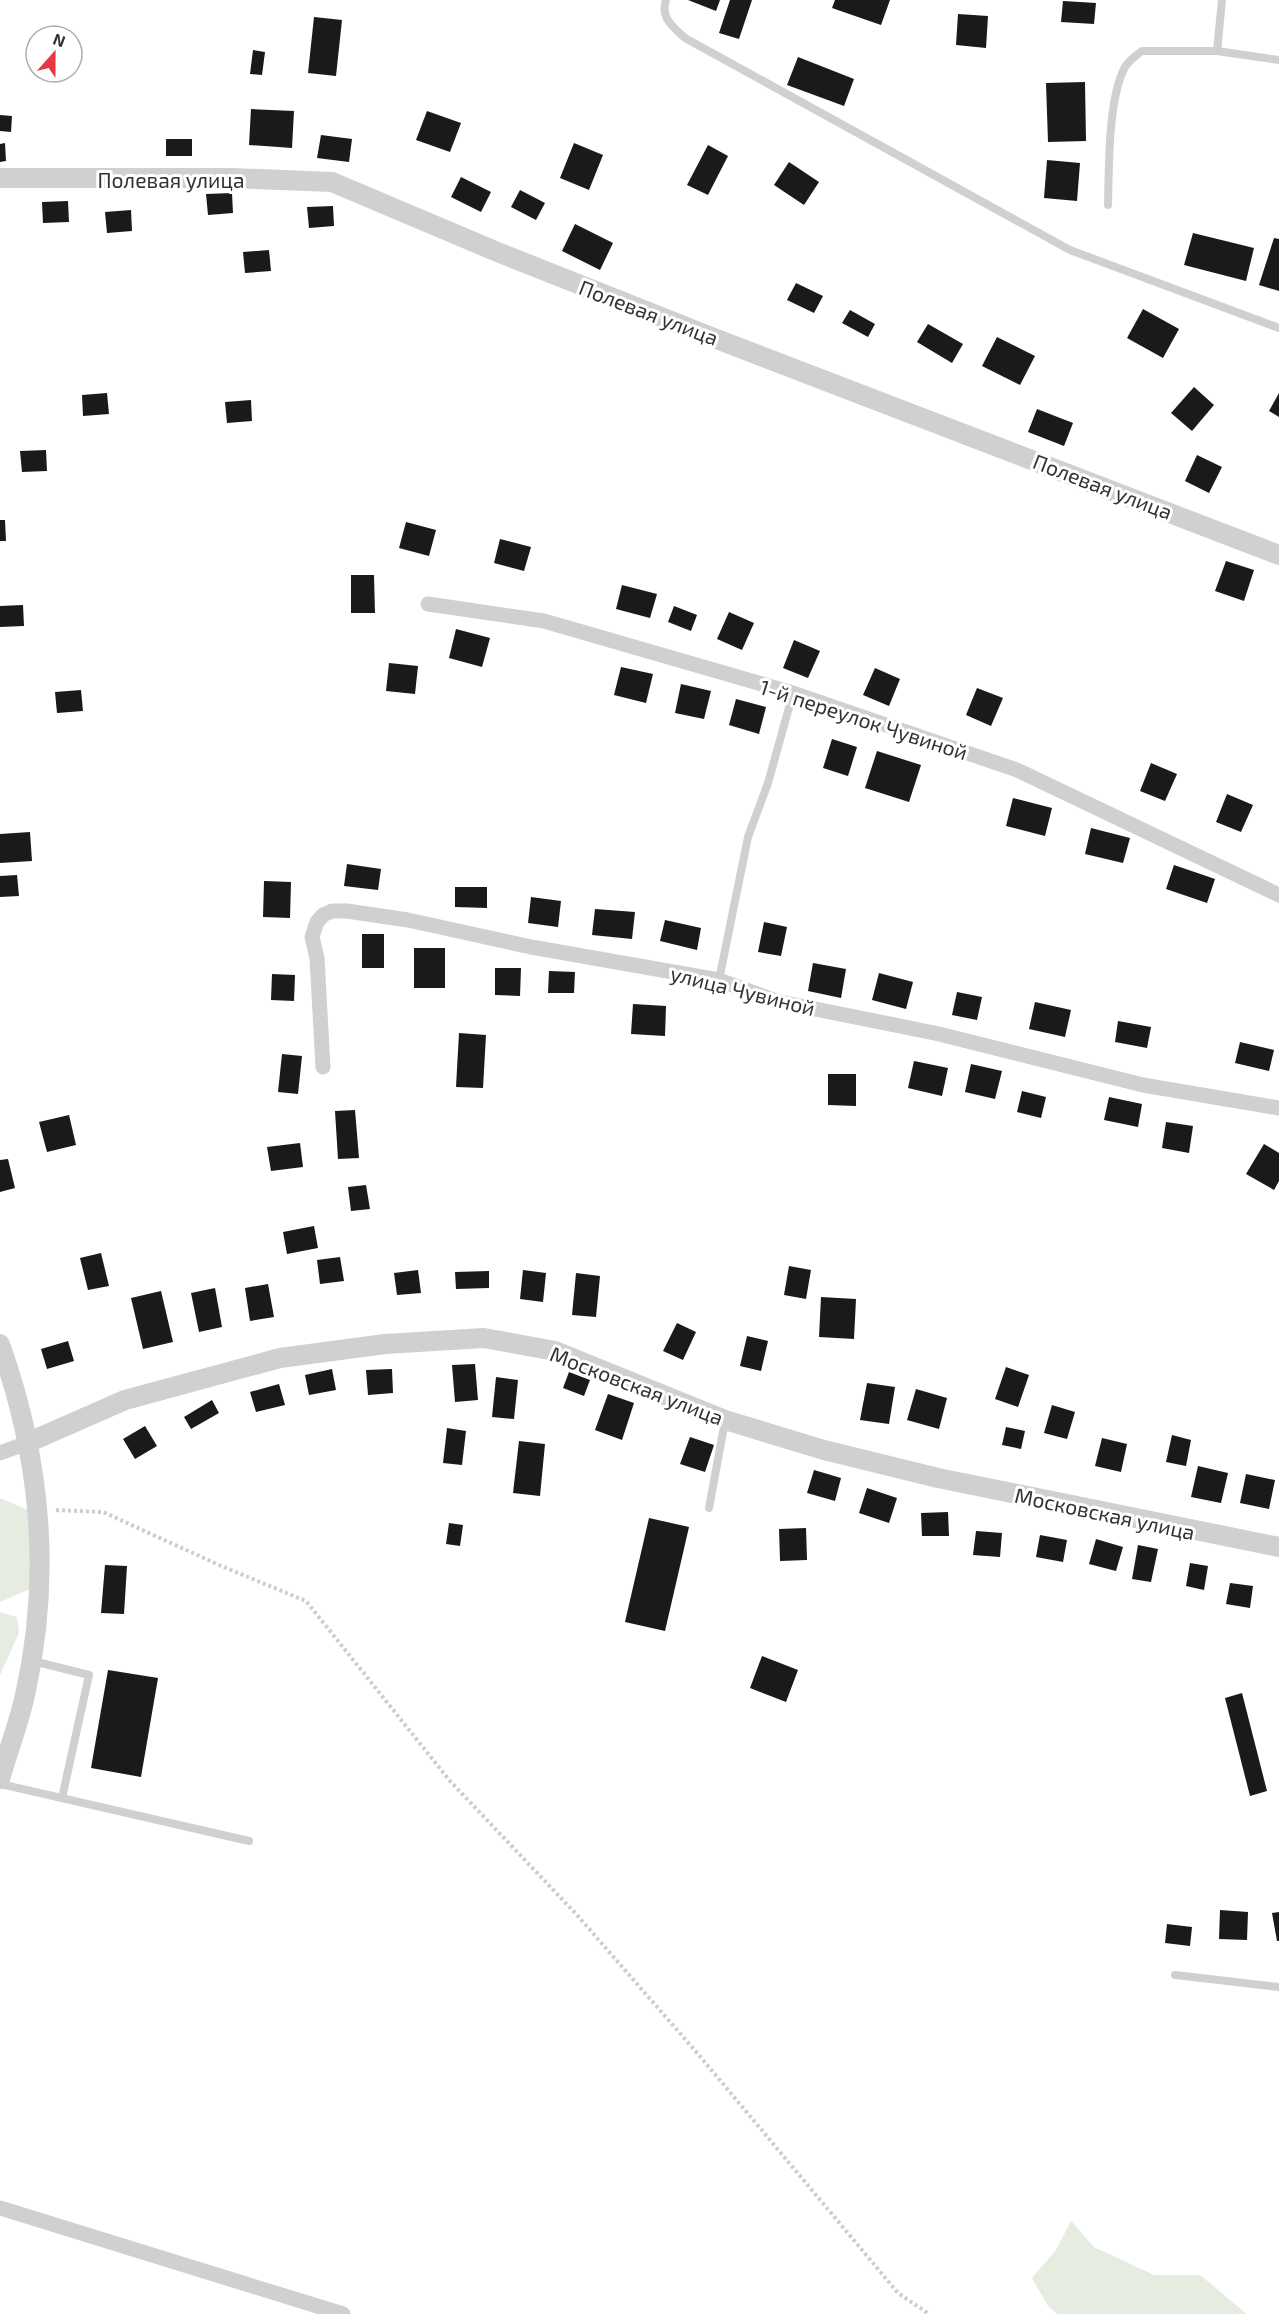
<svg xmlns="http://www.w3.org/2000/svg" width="1279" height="2314" viewBox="0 0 1279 2314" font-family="'Exo 2',sans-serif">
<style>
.green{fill:#e6ecdf}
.building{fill:#1a1a1a}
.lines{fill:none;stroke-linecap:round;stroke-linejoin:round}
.path{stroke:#cdcdcd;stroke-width:4;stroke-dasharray:3 3;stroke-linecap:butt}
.service{stroke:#d0d0d0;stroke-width:8}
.minor{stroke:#d0d0d0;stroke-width:15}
.tertiary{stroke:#d0d0d0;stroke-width:20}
.labels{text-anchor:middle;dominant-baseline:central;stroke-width:6;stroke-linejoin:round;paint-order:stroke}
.street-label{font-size:21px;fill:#333;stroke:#fff}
</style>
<rect width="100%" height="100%" fill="#fff"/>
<!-- green -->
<g class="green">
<polygon points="0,1498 33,1512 30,1589 0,1602"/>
<polygon points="0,1612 17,1617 19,1633 0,1675"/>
<polygon points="1071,2221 1094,2247 1154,2275 1200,2275 1247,2314 1057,2314 1048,2306 1032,2278 1056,2250"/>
</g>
<!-- building -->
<g class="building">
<polygon points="688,0 720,0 716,11"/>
<polygon points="730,0 752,0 739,39 719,33"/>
<polygon points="835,0 890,0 881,25 832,8"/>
<polygon points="1063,1 1096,3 1094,24 1061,22"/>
<polygon points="958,14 988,16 986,48 956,45"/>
<polygon points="314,17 342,20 336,76 308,73"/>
<polygon points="253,50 265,52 262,75 250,74"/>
<polygon points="798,57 854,79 844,106 787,85"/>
<polygon points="1085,82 1086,141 1048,142 1046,83"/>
<polygon points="251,109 294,111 292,148 249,145"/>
<polygon points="427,111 461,123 450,152 416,140"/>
<polygon points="0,115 12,116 11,132 0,131"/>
<polygon points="321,135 352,139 349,162 317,158"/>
<rect x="166" y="139" width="26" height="17"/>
<polygon points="5,143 6,161 0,162 0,144"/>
<polygon points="574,143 603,155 589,190 560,178"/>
<polygon points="708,145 728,156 708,195 687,185"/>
<polygon points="1047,160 1080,163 1077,201 1044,198"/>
<polygon points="789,162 819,182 804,205 774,185"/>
<polygon points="461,177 491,192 481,212 451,197"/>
<polygon points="520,190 545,203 536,220 511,207"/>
<polygon points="232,193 233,213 208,215 206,194"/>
<polygon points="68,201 69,222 43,223 42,202"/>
<polygon points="333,206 334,226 309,228 307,207"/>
<polygon points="131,210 132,231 107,233 105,212"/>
<polygon points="575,224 613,243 600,270 562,251"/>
<polygon points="1193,233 1254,248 1246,281 1184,265"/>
<polygon points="1274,238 1279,239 1279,291 1259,285"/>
<polygon points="269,250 271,271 245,273 243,252"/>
<polygon points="796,283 823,296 814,313 787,300"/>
<polygon points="1143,309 1179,329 1163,358 1127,338"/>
<polygon points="850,310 875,324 868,337 842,323"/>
<polygon points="928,324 963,344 952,363 917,342"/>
<polygon points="997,337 1035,356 1020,385 982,366"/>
<polygon points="1194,387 1214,405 1192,431 1171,413"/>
<polygon points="107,393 109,414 83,416 82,395"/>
<polygon points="1279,393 1279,417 1269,411"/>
<polygon points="251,400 252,421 227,423 225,402"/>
<polygon points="1037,409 1073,423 1064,446 1028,432"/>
<polygon points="46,450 47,471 22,472 20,451"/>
<polygon points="1197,455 1222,467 1209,493 1185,481"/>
<polygon points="0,520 5,520 6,541 0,541"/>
<polygon points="406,522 436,530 429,556 399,548"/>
<polygon points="500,539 531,547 524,571 494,563"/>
<polygon points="1226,561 1254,570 1244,601 1215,591"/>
<polygon points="351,575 374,575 375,613 351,613"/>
<polygon points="622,585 657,594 650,618 616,609"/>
<polygon points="23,605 24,626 0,627 0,606"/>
<polygon points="674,606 697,615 691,631 668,622"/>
<polygon points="729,612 754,623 742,650 717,639"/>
<polygon points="456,629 490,638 482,667 449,658"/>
<polygon points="794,640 820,651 808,678 783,668"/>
<polygon points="389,663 418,666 415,694 386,691"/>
<polygon points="621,667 653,674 646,703 614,695"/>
<polygon points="875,668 900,679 889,706 863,695"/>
<polygon points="681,684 711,691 704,719 675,713"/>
<polygon points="977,688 1003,698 991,726 966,715"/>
<polygon points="81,690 83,711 57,713 55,692"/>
<polygon points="736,699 766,707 759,734 729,725"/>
<polygon points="832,739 857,747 848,776 823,768"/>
<polygon points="877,751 921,765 909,802 865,788"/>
<polygon points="1151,763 1177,774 1165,801 1140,791"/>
<polygon points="1227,794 1253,805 1241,832 1216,822"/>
<polygon points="1013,798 1052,808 1045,836 1006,826"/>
<polygon points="1091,828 1130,838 1123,863 1085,854"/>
<polygon points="30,832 32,861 0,863 0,834"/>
<polygon points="347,864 381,869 378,890 344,886"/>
<polygon points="1174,865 1215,879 1207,903 1166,889"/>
<polygon points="17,875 19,896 0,897 0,876"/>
<polygon points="264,881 291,882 290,918 263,917"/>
<polygon points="455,887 487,887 487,908 455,907"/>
<polygon points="531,897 561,901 558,927 528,923"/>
<polygon points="595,909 635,912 632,939 592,935"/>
<polygon points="665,920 701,928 697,950 660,941"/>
<polygon points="764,922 787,927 781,956 758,952"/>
<rect x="362" y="934" width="22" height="34"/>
<rect x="414" y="948" width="31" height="40"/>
<polygon points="813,963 846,969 841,998 808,991"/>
<polygon points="495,968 521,968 520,996 495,995"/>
<polygon points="549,971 575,972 574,993 548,993"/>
<polygon points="879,973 913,982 906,1009 872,1000"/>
<polygon points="272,974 295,975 294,1001 271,1000"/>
<polygon points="957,992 982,997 977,1020 952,1015"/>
<polygon points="1035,1002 1071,1010 1065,1037 1029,1029"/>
<polygon points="633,1004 666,1006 665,1036 631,1034"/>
<polygon points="1118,1021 1151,1027 1147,1048 1115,1042"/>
<polygon points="459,1033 486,1035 483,1088 456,1087"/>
<polygon points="1240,1042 1274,1050 1269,1071 1235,1063"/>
<polygon points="282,1054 302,1056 298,1094 278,1092"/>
<polygon points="914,1061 948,1068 942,1096 908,1088"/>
<polygon points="971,1064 1002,1071 995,1099 965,1092"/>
<polygon points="828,1074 856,1074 856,1106 828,1105"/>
<polygon points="1022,1091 1046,1097 1041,1118 1017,1112"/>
<polygon points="1109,1097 1142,1104 1138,1127 1104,1120"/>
<polygon points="355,1110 359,1158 338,1159 335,1111"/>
<polygon points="69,1115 76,1145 47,1152 39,1122"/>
<polygon points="1166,1122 1193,1126 1189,1153 1162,1148"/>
<polygon points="300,1143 303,1167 271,1171 267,1147"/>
<polygon points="1264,1144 1279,1153 1279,1181 1274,1190 1246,1174"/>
<polygon points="8,1159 15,1188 0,1192 0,1160"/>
<polygon points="366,1185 370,1209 351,1211 348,1187"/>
<polygon points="314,1226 318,1248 287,1254 283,1232"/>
<polygon points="101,1253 109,1286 88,1290 80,1258"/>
<polygon points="340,1257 344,1281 320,1284 317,1260"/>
<polygon points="789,1266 811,1270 806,1299 784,1295"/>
<polygon points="418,1270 421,1293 397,1295 394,1273"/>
<polygon points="523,1270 546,1273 543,1302 520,1299"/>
<polygon points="489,1271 489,1288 456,1289 455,1272"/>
<polygon points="576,1273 600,1276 596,1317 572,1315"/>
<polygon points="268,1284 274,1317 250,1321 245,1288"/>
<polygon points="215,1288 222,1327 199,1332 191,1293"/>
<polygon points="161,1291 173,1342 143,1349 131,1298"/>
<polygon points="821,1297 856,1299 854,1339 819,1337"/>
<polygon points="677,1323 696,1332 683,1360 663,1351"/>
<polygon points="747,1336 768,1341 761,1371 740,1366"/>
<polygon points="68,1341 74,1361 47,1369 41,1349"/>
<polygon points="475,1364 478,1400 455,1402 452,1365"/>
<polygon points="1006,1367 1029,1375 1018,1407 995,1399"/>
<polygon points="332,1369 336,1390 309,1395 305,1375"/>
<polygon points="392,1369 393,1393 368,1395 366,1370"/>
<polygon points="569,1372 590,1380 584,1396 563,1388"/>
<polygon points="496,1377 518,1380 514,1419 492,1417"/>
<polygon points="867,1383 895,1387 889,1424 860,1420"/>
<polygon points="279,1384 285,1405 256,1412 250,1392"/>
<polygon points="916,1389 947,1398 939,1429 907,1420"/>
<polygon points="608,1394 634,1403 622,1440 595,1430"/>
<polygon points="212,1400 219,1413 191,1429 184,1417"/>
<polygon points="1052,1405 1075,1412 1067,1439 1044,1433"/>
<polygon points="145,1426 157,1446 135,1459 123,1439"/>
<polygon points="1006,1427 1025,1431 1021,1449 1002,1445"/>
<polygon points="447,1428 466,1431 462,1465 443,1463"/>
<polygon points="1172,1435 1191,1440 1186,1466 1166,1462"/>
<polygon points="690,1437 714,1445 705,1472 680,1464"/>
<polygon points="1102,1438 1127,1444 1121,1472 1095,1466"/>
<polygon points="519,1441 545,1444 540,1496 513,1493"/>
<polygon points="1198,1466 1228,1473 1221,1503 1191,1497"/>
<polygon points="814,1470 841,1478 835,1501 807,1493"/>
<polygon points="1246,1474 1275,1480 1269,1509 1240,1503"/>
<polygon points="867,1488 897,1498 889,1523 859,1513"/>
<polygon points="948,1512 949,1536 922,1536 921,1513"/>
<polygon points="649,1518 689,1527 665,1631 625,1622"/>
<polygon points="449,1523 463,1525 460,1546 446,1544"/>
<polygon points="806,1528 807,1560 780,1561 779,1529"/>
<polygon points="976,1531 1002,1533 1000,1557 973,1555"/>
<polygon points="1040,1535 1067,1540 1063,1562 1036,1557"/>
<polygon points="1096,1539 1123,1547 1116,1571 1089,1564"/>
<polygon points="1138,1545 1158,1549 1151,1582 1132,1579"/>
<polygon points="1190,1563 1208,1566 1204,1590 1186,1586"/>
<polygon points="105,1565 127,1566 124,1614 101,1613"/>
<polygon points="1230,1583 1253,1586 1250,1608 1226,1604"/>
<polygon points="762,1656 798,1670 786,1702 750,1688"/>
<polygon points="108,1670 158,1678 141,1777 91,1768"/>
<polygon points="1242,1693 1267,1791 1250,1796 1225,1698"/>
<polygon points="1220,1910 1248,1912 1247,1940 1219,1939"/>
<polygon points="1279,1912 1279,1941 1277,1941 1272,1913"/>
<polygon points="1167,1924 1192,1927 1190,1946 1165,1943"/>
</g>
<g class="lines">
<!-- path -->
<polyline class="path" points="56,1510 103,1512 219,1565 306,1601 450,1781 577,1915 698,2054 898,2293 929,2314"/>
<!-- service -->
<g class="service">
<path d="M666,0C660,18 673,27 685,38L1070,250L1279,328"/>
<polyline points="1217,51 1222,0"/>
<path d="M1108,205C1109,169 1108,98 1125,67C1129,60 1137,55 1142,51H1217L1279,60"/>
<polyline points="719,980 748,837 768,783 793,693"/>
<polyline points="709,1508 725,1421"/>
<polyline points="33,1661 89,1675 62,1798"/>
<polyline points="0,1784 249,1841"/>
<polyline points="1175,1975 1279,1987"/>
</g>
<!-- minor -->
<g class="minor">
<polyline points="428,604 544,621 793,693 1017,770 1279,895"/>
<polyline points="323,1067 317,958 312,937 317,922 323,915 332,911 347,911 408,920 531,947 719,980 776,1001 939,1034 1143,1085 1279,1108"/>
<polyline points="0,1453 27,1443"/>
<polyline points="0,2208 343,2314"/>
</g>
<!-- tertiary -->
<g class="tertiary">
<polyline points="0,178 232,178 332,182 495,251 714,338 1279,555"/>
<path d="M0,1344C41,1459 52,1575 25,1695C19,1723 8,1751 0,1779"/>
<polyline points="27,1443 125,1400 280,1358 385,1344 484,1338 555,1351 725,1420 824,1450 938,1478 1279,1547"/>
</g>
</g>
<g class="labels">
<!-- street labels -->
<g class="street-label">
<text x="171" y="179">Полевая улица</text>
<text transform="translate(649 312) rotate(21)">Полевая улица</text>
<text transform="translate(1103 486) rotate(21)">Полевая улица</text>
<text transform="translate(864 719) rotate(18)">1-й переулок Чувиной</text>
<text transform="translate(743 990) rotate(14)">улица Чувиной</text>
<text transform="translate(637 1385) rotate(21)">Московская улица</text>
<text transform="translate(1105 1513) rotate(12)">Московская улица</text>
</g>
</g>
<!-- north arrow -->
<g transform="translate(54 54) rotate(21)"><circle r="28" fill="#ffffff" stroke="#adadad" stroke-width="1.5"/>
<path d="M0-4.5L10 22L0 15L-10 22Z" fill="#e63946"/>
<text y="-9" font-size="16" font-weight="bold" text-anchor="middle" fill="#333333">N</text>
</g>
</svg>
